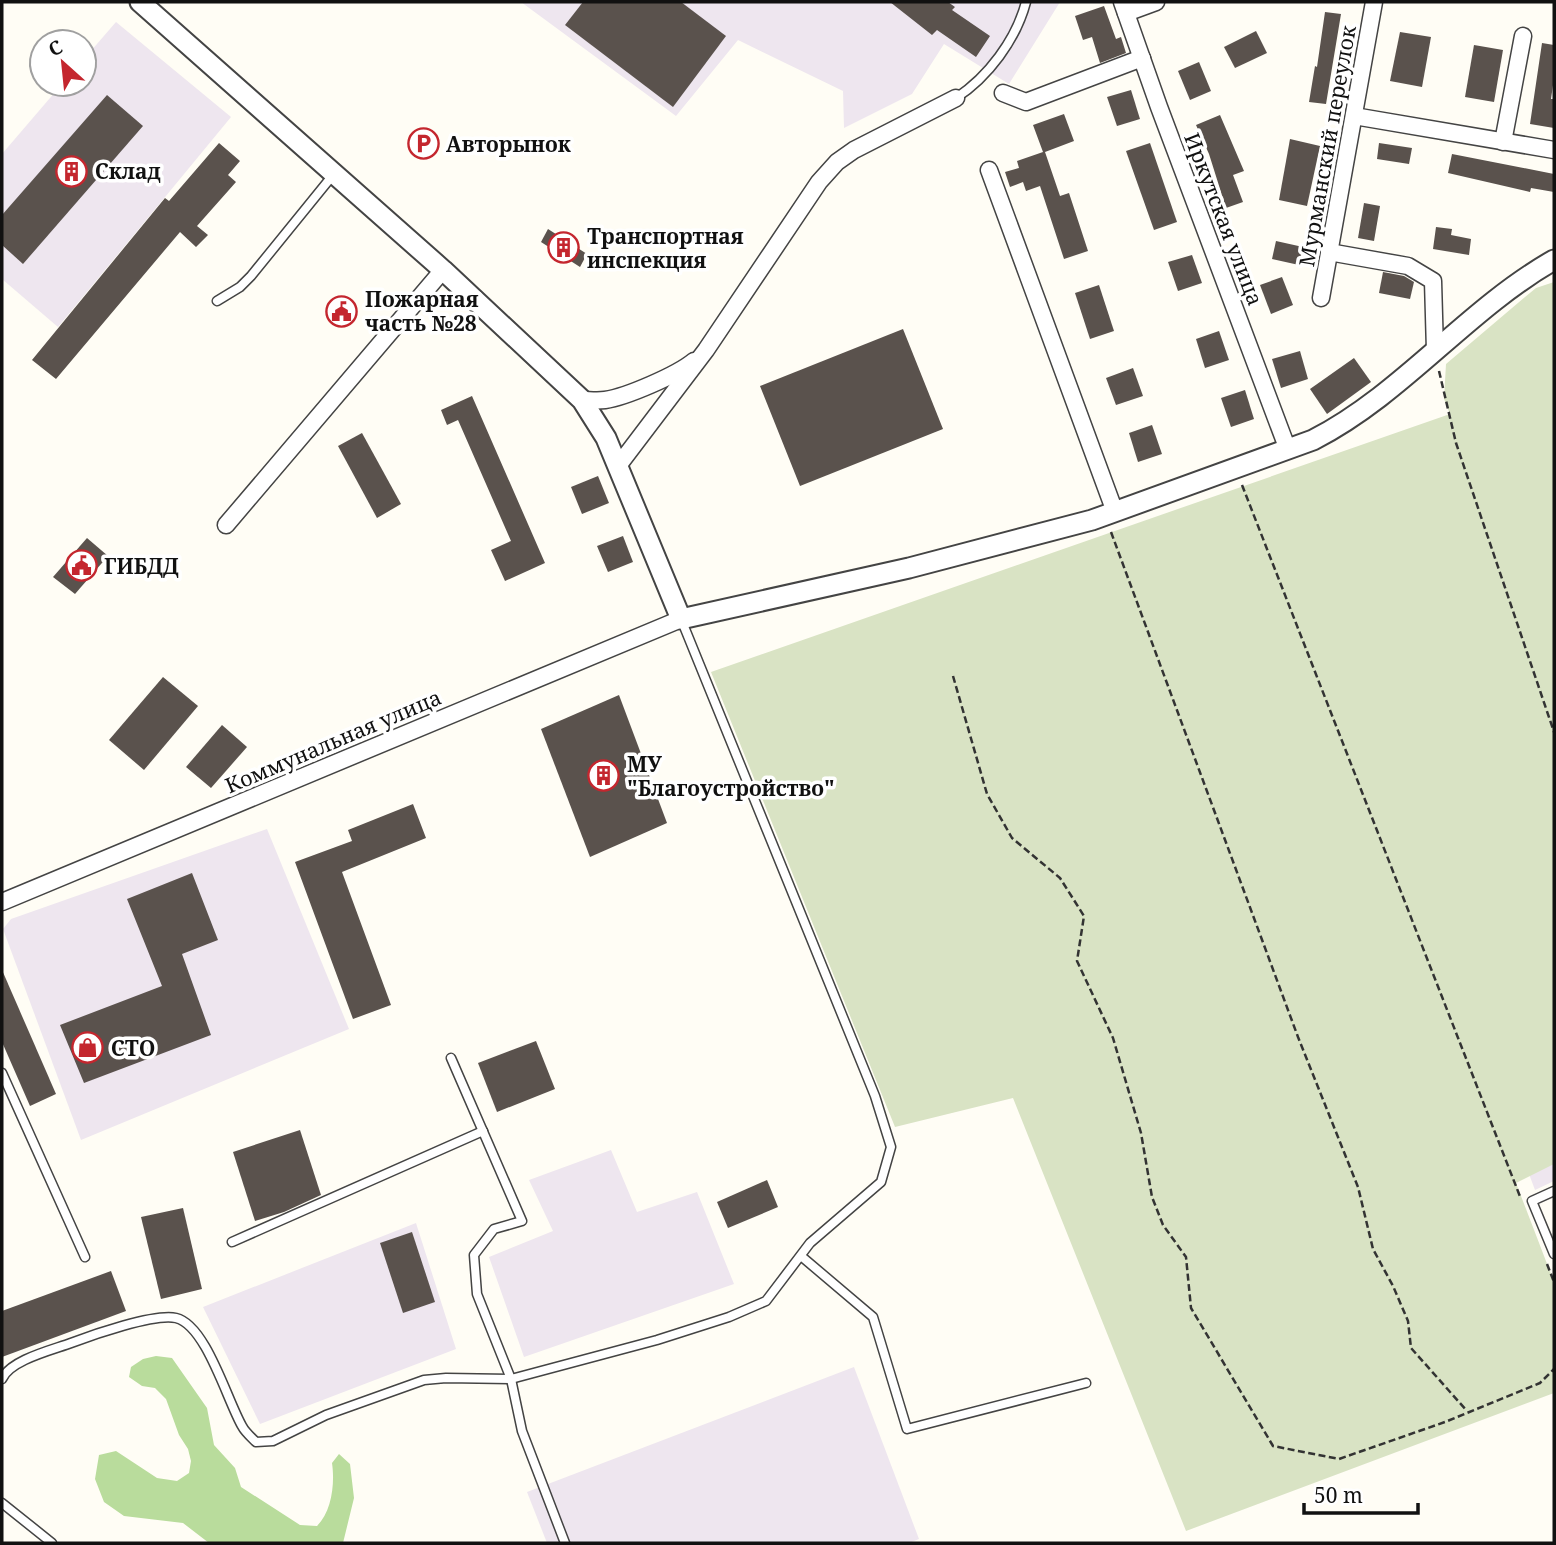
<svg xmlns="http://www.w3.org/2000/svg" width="1556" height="1545" viewBox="0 0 1556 1545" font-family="'Noto Serif',serif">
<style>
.industrial{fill:#eee6ef}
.forest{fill:#b9dc9c}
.cemetery{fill:#d9e3c4}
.building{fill:#5a524d}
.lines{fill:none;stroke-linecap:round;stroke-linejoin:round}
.service-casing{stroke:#444;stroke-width:11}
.minor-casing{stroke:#444;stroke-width:19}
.tertiary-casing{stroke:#444;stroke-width:23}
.path{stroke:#333;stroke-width:2.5;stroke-dasharray:7 3.5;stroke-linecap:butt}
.service{stroke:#fff;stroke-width:8}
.minor{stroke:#fff;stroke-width:16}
.tertiary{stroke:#fff;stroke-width:19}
.labels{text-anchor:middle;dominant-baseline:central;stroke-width:7;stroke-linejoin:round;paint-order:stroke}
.poi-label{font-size:21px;font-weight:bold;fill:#111;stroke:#fff;text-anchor:start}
.street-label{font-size:21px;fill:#111;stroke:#fff}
</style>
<rect width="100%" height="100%" fill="#fffdf5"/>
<!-- industrial -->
<g class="industrial">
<polygon points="521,2 1060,2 1009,84 944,44 912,94 844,128 843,91 738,40 676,116"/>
<polygon points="116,22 231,117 58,327 2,279 2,154 62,84 84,84 84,59"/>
<polygon points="267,829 349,1029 81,1140 3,929 11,919"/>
<polygon points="611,1150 637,1212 697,1192 734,1284 524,1357 489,1257 553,1231 529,1180"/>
<polygon points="1554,1162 1554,1181 1535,1190 1529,1174"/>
<polygon points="416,1223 456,1349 260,1424 203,1307"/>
<polygon points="854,1367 919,1539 909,1543 547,1543 527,1492"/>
</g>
<!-- forest -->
<path class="forest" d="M156,1356L172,1358L207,1408L214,1445L235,1468L241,1487L300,1525L317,1526C332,1511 335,1483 332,1463L339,1454L350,1464L354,1498L343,1543H209L183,1523L124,1516L104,1502L95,1479L99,1455L116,1451L157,1478L177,1481L189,1473L191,1461L188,1449L179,1435L166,1399L155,1388L142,1386L129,1377L131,1367L143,1359Z"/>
<!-- cemetery -->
<polygon class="cemetery" points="1554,282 1554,1164 1516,1183 1554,1282 1554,1393 1186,1531 1013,1098 895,1127 711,672 1450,414 1444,399 1446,364 1525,297 1536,288"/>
<!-- building -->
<g class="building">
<polygon points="583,2 681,2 726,36 673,107 565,25"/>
<polygon points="890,2 948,2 955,7 952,10 990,36 976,57 937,30 932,35"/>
<polygon points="1104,6 1116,39 1121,37 1126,53 1100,63 1092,37 1083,40 1075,16"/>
<polygon points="1325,12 1341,14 1326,104 1309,102 1315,66 1317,67"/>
<polygon points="1256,31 1267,53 1235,68 1224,47"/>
<polygon points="1400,32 1431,37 1422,87 1390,81"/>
<polygon points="1542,43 1554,45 1554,78 1551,99 1554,99 1554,128 1530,124"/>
<polygon points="1474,45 1503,50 1494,102 1465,97"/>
<polygon points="1199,62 1211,91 1190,100 1178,71"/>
<polygon points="1131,90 1140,119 1117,126 1107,97"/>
<polygon points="107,95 143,126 23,264 2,245 2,215"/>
<polygon points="1064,114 1074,141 1045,152 1060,196 1069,193 1088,251 1064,259 1040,186 1026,191 1023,182 1010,187 1005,172 1019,168 1017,161 1043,152 1033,125"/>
<polygon points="1220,115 1244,171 1233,175 1243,202 1226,208 1209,154 1196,125"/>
<polygon points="1290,139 1320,146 1307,206 1279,200"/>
<polygon points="219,143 240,161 228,175 236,182 197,226 208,235 196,247 180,232 56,379 32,360 165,198 169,201"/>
<polygon points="1150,143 1177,222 1154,230 1126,151"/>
<polygon points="1379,143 1412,148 1409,164 1377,159"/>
<polygon points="1452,154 1554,174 1554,192 1531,188 1530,192 1448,173"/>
<polygon points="1364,203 1380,206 1374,241 1358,238"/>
<polygon points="1436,227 1452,229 1451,235 1471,239 1469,255 1433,249"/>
<polygon points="548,229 587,254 580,267 541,242"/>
<polygon points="1276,241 1303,247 1299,265 1272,259"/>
<polygon points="1192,255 1202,283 1178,291 1168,262"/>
<polygon points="1383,272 1404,276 1414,282 1410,299 1379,293"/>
<polygon points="1282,277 1293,305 1271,314 1260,285"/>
<polygon points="1099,285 1114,331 1090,339 1075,293"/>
<polygon points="903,329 943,429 800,486 760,386"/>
<polygon points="1219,331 1229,360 1205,368 1196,339"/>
<polygon points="1300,351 1308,379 1281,388 1272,359"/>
<polygon points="1354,358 1371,382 1327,414 1310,389"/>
<polygon points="1133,368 1143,396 1116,405 1106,378"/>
<polygon points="1245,390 1254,419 1231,427 1221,398"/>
<polygon points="472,396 545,563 505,581 491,550 511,541 458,420 447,425 441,410"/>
<polygon points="1152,425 1162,454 1138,462 1129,433"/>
<polygon points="362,433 401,504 377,518 338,446"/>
<polygon points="598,476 609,503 582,514 571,487"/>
<polygon points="623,536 633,562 608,572 597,546"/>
<polygon points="87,538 108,556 75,594 53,577"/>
<polygon points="163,677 198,706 144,770 109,740"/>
<polygon points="619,695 667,823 590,857 541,729"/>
<polygon points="222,725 247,747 211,788 186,767"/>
<polygon points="413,804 426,838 342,872 391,1005 353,1019 295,862 352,841 348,830"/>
<polygon points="192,873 218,940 182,954 211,1035 84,1083 60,1025 162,986 127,899"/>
<polygon points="2,970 56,1094 30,1106 2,1042"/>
<polygon points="536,1041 555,1089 497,1112 478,1063"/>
<polygon points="300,1130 321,1195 284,1212 255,1221 233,1152"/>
<polygon points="767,1180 778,1207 728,1228 717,1202"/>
<polygon points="183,1208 202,1289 161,1299 141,1217"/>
<polygon points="412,1232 435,1302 403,1313 380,1243"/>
<polygon points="111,1271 126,1311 2,1357 2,1311"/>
</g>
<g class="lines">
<defs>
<g id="service">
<path d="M956,98C988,77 1016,40 1026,2"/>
<polyline points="217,301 240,287 251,276 333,175"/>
<polyline points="451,1058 522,1221 494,1229 474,1255 477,1294 511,1379 522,1431 565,1543"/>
<polyline points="2,1073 85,1257"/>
<polyline points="1554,1191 1532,1201 1554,1254"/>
<polyline points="232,1242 483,1131"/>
<polyline points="801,1256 873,1317 907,1429 1086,1383"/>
<path d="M2,1379C10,1360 52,1350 71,1343C92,1335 155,1313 176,1318C206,1325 227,1400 242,1426C245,1432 251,1437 256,1442L273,1441L326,1415L424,1380L446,1378L511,1379L657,1340L729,1317L766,1301L810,1243L881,1182L891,1147L875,1096L681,619"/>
<polyline points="2,1503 52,1543"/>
</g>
<g id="minor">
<polyline points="1122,2 1159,107 1288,450"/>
<polyline points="1126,13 1156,2"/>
<polyline points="1003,93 1026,102 1142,58"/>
<polyline points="1354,116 1554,150"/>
<polyline points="1503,142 1523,36"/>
<polyline points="989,170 1115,512"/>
<polyline points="1329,252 1408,266 1433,281 1435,351"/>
<polyline points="1321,298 1374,2"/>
<path d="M582,400C589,400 597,401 605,400C626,397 677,375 694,361"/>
<polyline points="618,466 706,350 819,182 837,162 854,150 956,98"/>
<polyline points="226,525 443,270"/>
<polyline points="2,902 681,619"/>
</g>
<path id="tertiary" d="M140,2L443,270L582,400L606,438L681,619L909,568L1092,520L1313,440C1403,394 1466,310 1554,260"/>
</defs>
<!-- service casing -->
<use href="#service" class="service-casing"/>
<!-- minor casing -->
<use href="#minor" class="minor-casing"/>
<!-- tertiary casing -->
<use href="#tertiary" class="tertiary-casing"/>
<!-- path -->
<g class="path">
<polyline points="1439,371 1456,443 1554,732"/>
<polyline points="1242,485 1521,1199"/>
<polyline points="1111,532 1298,1037 1358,1187 1373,1249 1393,1286 1408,1321 1411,1348 1467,1411"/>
<polyline points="953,676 987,794 1012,838 1060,878 1084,916 1077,961 1113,1038 1141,1133 1152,1197 1163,1225 1186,1257 1191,1308 1273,1446 1339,1459 1445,1422 1540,1383 1554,1369"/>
<polyline points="1547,1264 1554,1282"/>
</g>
<!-- service -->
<use href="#service" class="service"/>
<!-- minor -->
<use href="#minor" class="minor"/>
<!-- tertiary -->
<use href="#tertiary" class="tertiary"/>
</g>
<!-- icons -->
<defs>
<symbol id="parking-ring" viewBox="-11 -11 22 22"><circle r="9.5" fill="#fff" stroke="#c4262e" stroke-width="1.5"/><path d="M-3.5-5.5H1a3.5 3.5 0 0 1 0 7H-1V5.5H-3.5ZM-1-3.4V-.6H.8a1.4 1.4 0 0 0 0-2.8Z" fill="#c4262e"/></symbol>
<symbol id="building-ring" viewBox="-11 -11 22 22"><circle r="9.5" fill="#fff" stroke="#c4262e" stroke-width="1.5"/><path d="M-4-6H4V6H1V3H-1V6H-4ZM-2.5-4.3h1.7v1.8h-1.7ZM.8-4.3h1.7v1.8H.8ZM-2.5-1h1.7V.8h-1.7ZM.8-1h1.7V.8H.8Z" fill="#c4262e"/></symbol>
<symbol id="civic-ring" viewBox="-11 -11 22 22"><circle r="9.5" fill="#fff" stroke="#c4262e" stroke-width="1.5"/><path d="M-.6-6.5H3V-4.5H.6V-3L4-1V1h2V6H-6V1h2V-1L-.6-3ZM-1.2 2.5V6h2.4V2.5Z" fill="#c4262e"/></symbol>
<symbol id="shop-ring" viewBox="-11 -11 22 22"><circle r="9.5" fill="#fff" stroke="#c4262e" stroke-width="1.5"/><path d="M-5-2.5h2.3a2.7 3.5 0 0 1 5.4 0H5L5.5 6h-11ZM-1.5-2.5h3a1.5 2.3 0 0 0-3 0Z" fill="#c4262e"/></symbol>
</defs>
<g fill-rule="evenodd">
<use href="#parking-ring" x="406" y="126" width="35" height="35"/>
<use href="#building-ring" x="54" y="154" width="35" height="35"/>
<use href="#building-ring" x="546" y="230" width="35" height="35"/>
<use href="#civic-ring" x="324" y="294" width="35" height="35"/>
<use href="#civic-ring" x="64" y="548" width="35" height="35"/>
<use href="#building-ring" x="586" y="758" width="35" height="35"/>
<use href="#shop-ring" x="70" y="1030" width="35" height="35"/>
</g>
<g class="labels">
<!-- poi labels -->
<g class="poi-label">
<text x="446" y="144">Авторынок</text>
<text x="95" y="171">Склад</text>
<text x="587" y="236">Транспортная<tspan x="587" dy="24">инспекция</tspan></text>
<text x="365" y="299">Пожарная<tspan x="365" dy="24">часть №28</tspan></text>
<text x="104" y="566">ГИБДД</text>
<text x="627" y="764">МУ<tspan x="627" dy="24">"Благоустройство"</tspan></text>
<text x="111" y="1048">СТО</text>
</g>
<!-- street labels -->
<g class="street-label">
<text transform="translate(1327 146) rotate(-80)">Мурманский переулок</text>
<text transform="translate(1224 219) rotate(69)">Иркутская улица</text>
<text transform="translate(333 741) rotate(-23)">Коммунальная улица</text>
</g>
</g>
<!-- border -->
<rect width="1556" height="1545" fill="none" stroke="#111111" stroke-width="7"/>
<!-- north arrow -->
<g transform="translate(63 63) rotate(333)"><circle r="33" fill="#ffffff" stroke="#a0a0a0" stroke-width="2"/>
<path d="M0-5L12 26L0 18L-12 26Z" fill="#c4262e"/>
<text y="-10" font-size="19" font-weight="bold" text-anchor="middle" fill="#111111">С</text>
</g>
<!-- scale -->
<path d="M1304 1503v10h114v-10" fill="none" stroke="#111111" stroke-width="3.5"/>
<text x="1314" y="1503" font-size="21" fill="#111111" stroke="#ffffff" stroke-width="5" paint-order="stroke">50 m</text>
</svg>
